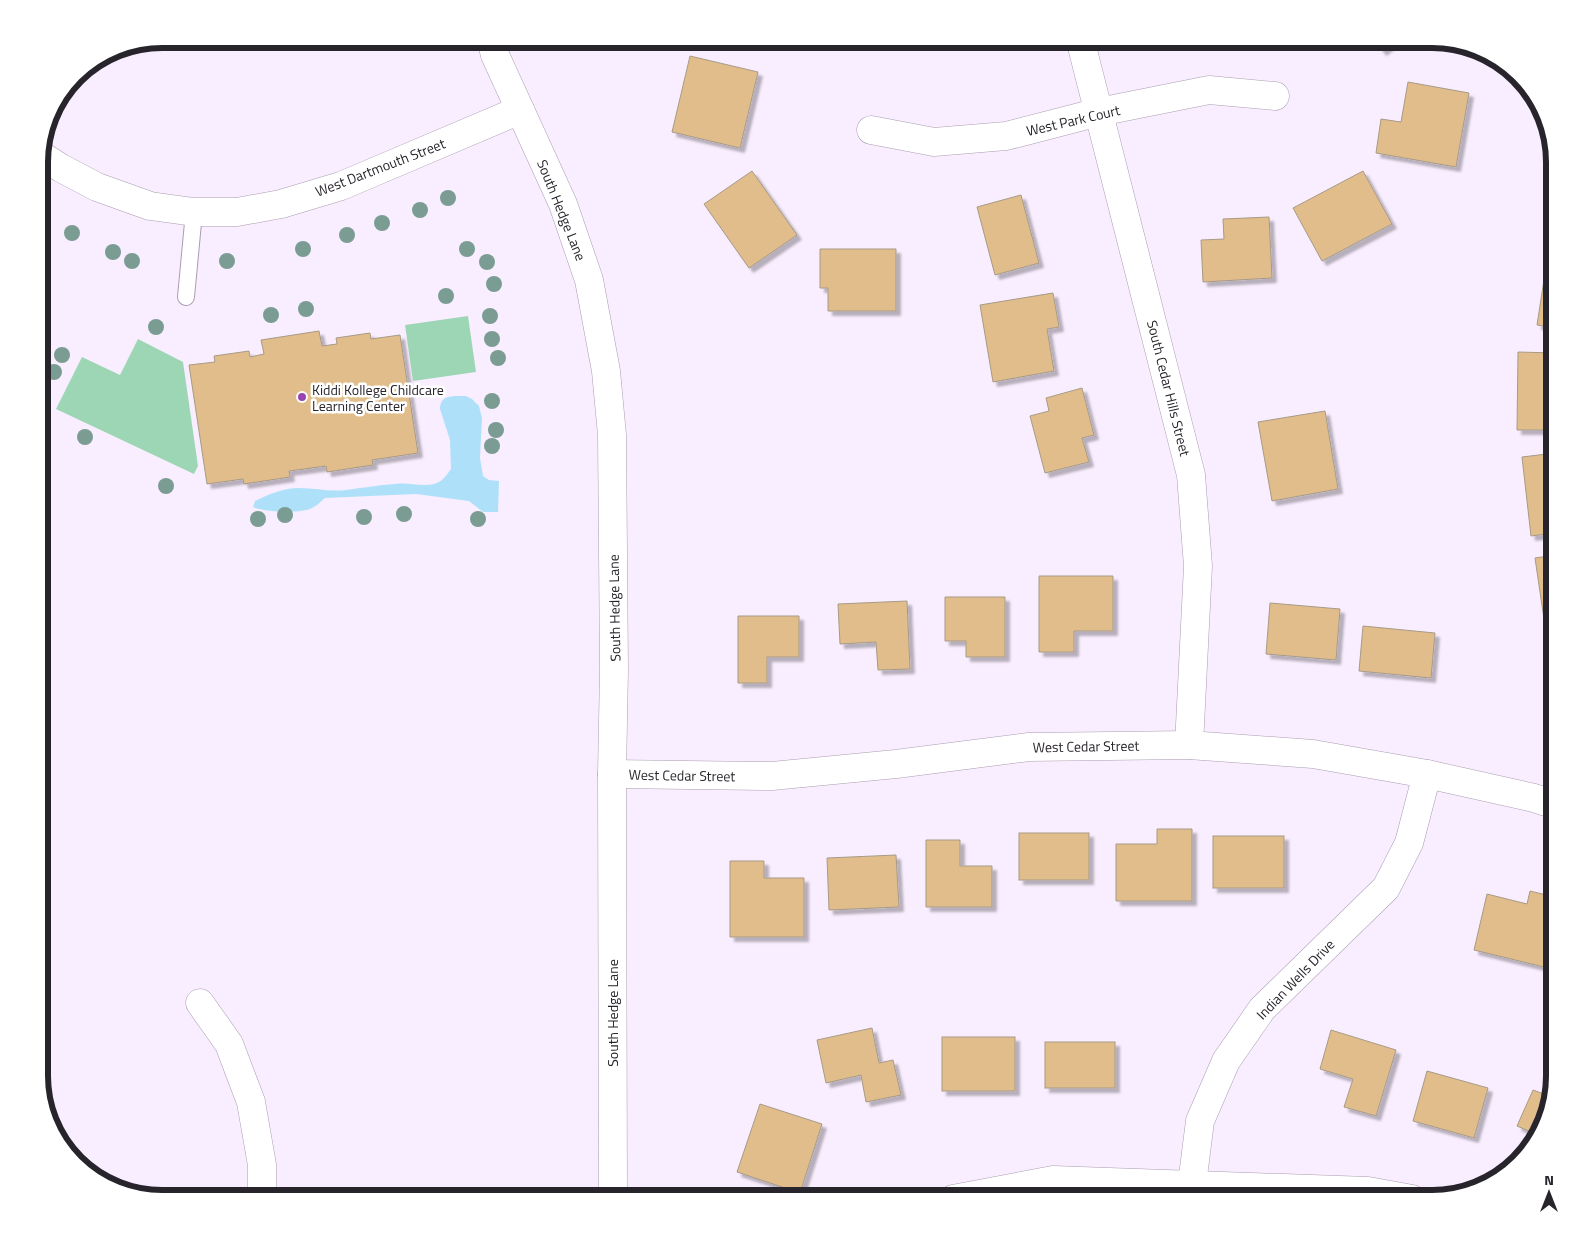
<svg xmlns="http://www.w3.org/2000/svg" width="1594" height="1238" viewBox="0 0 1594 1238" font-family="'Titillium Web',sans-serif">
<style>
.green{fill:#9dd6b4}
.water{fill:#aee1f9}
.building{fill:#e0bd8b;stroke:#a79a87;filter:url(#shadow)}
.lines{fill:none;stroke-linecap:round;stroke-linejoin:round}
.service-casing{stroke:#aa9db0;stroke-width:18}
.minor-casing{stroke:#aa9db0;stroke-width:29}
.tertiary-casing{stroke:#aa9db0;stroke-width:29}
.service{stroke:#fff;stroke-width:16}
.minor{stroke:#fff;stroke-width:28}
.tertiary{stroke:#fff;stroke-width:28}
.tree{fill:#7b9c92}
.poi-dot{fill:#9b43b0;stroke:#fff;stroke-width:2}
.labels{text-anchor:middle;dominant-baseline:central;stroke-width:5;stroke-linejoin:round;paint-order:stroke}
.street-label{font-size:14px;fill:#28242b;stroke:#fff}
.poi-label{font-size:14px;fill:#28242b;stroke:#fff;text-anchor:start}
.rim{fill:none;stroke:#28242b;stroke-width:6}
</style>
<defs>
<filter id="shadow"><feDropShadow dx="4.5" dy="4.5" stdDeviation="1" flood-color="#0004"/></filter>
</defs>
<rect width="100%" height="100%" fill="#f9eeff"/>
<!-- green -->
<g class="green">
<polygon points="468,316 476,372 413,381 405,325"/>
<polygon points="138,339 183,362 198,466 194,474 56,409 82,357 120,375"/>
</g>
<!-- water -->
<path class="water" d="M466,396L472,399L479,406L482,418L480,458L483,476L489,480L499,481L498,512H483L469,501L416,494L325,498C321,501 317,506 312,508C301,514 264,512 253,507L255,501C269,494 284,488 299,488C315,488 330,492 346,490C362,488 379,485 395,484C408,482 421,487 434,484C442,482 446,476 451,469L450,440L440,409C440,394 454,396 466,396Z"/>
<!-- building -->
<g class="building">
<polygon points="1373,39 1398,39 1382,51"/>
<polygon points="690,56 758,72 740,148 672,132"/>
<polygon points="1408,82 1469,93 1456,167 1376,153 1381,119 1401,122"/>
<polygon points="752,171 797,235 749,268 704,204"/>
<polygon points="1363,171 1392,224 1322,261 1293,208"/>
<polygon points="1021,195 1039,263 995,275 977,207"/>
<polygon points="1269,217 1272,278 1203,282 1201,240 1224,239 1223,219"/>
<polygon points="820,249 896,249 896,311 828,311 828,288 820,288"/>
<polygon points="1548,254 1555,255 1555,328 1537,325"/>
<polygon points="1053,293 1059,327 1047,329 1054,371 993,382 980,305"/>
<polygon points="319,331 322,346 337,344 336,338 370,333 371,339 400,335 418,453 372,460 373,465 327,472 326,466 289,471 290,477 244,484 243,479 207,484 189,365 215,362 214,356 249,351 250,357 264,354 261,340"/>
<polygon points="1518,352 1555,353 1555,430 1517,430"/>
<polygon points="1082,388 1094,435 1082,438 1089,462 1045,473 1030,416 1049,411 1046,398"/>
<polygon points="1325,411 1338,489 1272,501 1258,422"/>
<polygon points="1555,453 1555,533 1531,536 1522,457"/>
<polygon points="1555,555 1555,625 1545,626 1535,558"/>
<polygon points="1039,576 1113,576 1113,631 1074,631 1074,652 1039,652"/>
<polygon points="945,597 1005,597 1005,657 966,657 966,641 945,641"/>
<polygon points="907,601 910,669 878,670 876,642 840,644 838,604"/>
<polygon points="1270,603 1340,609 1336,660 1266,654"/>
<polygon points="738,616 799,616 799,657 767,657 767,683 738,683"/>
<polygon points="1363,626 1435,633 1431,678 1359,671"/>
<polygon points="1157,829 1192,829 1192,901 1116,901 1116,844 1157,844"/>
<rect x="1019" y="833" width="70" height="47"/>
<rect x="1213" y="836" width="71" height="52"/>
<polygon points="926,840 960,840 960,866 992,866 992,907 926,907"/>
<polygon points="896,855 899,907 829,910 827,858"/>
<polygon points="730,861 764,861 764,878 804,878 804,937 730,937"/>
<polygon points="1530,891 1555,897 1555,923 1544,967 1474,950 1487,894 1527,904"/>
<polygon points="872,1028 879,1063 893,1060 901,1095 866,1102 861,1075 826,1083 817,1040"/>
<polygon points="1331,1030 1396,1050 1376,1116 1344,1107 1353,1079 1320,1069"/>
<rect x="942" y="1037" width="73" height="54"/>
<rect x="1045" y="1042" width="70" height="46"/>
<polygon points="1427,1071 1488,1088 1474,1138 1413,1121"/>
<polygon points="1533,1090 1552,1097 1549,1116 1538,1135 1517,1126"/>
<polygon points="760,1104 822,1124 800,1193 737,1172"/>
</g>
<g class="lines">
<defs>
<polyline id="service" points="186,297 194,212"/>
<g id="minor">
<polyline points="1080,39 1191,475 1198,566 1189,745"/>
<polyline points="871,130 934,142 1006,136 1099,112 1209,90 1275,96"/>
<polyline points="39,154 61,168 97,187 150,206 194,212 237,212 281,204 341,186 520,110"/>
<polyline points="612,774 772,776 896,764 1029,747 1189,745 1313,754 1427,774 1534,798 1555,805"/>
<polyline points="200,1003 229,1044 251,1102 262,1165 262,1199"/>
<polyline points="953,1199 1053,1180 1368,1191 1412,1199"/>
<polyline points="1192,1199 1192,1184 1200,1121 1226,1061 1262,1009 1386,888 1409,843 1427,774"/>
</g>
<polyline id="tertiary" points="491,39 495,55 563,204 589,280 606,371 612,435 614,670 612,774 613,1199"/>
</defs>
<!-- service casing -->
<use href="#service" class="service-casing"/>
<!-- minor casing -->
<use href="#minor" class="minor-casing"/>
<!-- tertiary casing -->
<use href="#tertiary" class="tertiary-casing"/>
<!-- service -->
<use href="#service" class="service"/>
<!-- minor -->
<use href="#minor" class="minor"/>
<!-- tertiary -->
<use href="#tertiary" class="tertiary"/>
</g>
<!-- trees -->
<g class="tree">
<circle cx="448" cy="198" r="8"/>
<circle cx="420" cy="210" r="8"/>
<circle cx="382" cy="223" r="8"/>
<circle cx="72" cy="233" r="8"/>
<circle cx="347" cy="235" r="8"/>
<circle cx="303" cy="249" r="8"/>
<circle cx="467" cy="249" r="8"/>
<circle cx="113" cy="252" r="8"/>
<circle cx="132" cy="261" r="8"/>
<circle cx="227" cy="261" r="8"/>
<circle cx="487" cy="262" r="8"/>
<circle cx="494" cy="284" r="8"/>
<circle cx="446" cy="296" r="8"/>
<circle cx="306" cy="309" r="8"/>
<circle cx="271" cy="315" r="8"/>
<circle cx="490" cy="316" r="8"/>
<circle cx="156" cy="327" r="8"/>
<circle cx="492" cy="339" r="8"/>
<circle cx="62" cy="355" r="8"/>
<circle cx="498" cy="358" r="8"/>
<circle cx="54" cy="372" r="8"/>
<circle cx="492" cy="401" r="8"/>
<circle cx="496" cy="430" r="8"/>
<circle cx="85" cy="437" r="8"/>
<circle cx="492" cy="446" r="8"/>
<circle cx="166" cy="486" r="8"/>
<circle cx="404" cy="514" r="8"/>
<circle cx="285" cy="515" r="8"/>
<circle cx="364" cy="517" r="8"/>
<circle cx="258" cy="519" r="8"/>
<circle cx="478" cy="519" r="8"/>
</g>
<!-- markers -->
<circle class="poi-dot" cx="302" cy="397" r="5"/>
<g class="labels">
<!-- street labels -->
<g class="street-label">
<text transform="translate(1073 120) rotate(-13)">West Park Court</text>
<text transform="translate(380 167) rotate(-21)">West Dartmouth Street</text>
<text transform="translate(562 210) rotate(68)">South Hedge Lane</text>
<text transform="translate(1169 388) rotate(76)">South Cedar Hills Street</text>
<text transform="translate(614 608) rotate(-91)">South Hedge Lane</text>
<text transform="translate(1086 746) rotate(-1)">West Cedar Street</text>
<text transform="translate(682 775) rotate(1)">West Cedar Street</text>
<text transform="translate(1295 979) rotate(-46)">Indian Wells Drive</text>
<text transform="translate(612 1013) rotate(-90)">South Hedge Lane</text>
</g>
<!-- poi labels -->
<g class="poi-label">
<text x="312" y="389">Kiddi Kollege Childcare<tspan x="312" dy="16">Learning Center</tspan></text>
</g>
</g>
<!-- crop -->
<path d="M0 0H1594V1238H0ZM162 48H1432A114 114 0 0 1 1546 162V1076A114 114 0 0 1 1432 1190H162A114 114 0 0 1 48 1076V162A114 114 0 0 1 162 48Z" fill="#fff" fill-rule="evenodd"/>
<path class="rim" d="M162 48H1432A114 114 0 0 1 1546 162V1076A114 114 0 0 1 1432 1190H162A114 114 0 0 1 48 1076V162A114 114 0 0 1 162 48Z"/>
<!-- north arrow -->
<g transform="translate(1549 1193)" stroke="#ffffff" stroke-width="4" paint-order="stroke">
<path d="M0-4L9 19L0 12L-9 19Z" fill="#28242b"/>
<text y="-8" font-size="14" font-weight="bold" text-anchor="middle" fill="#28242b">N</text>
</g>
</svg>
